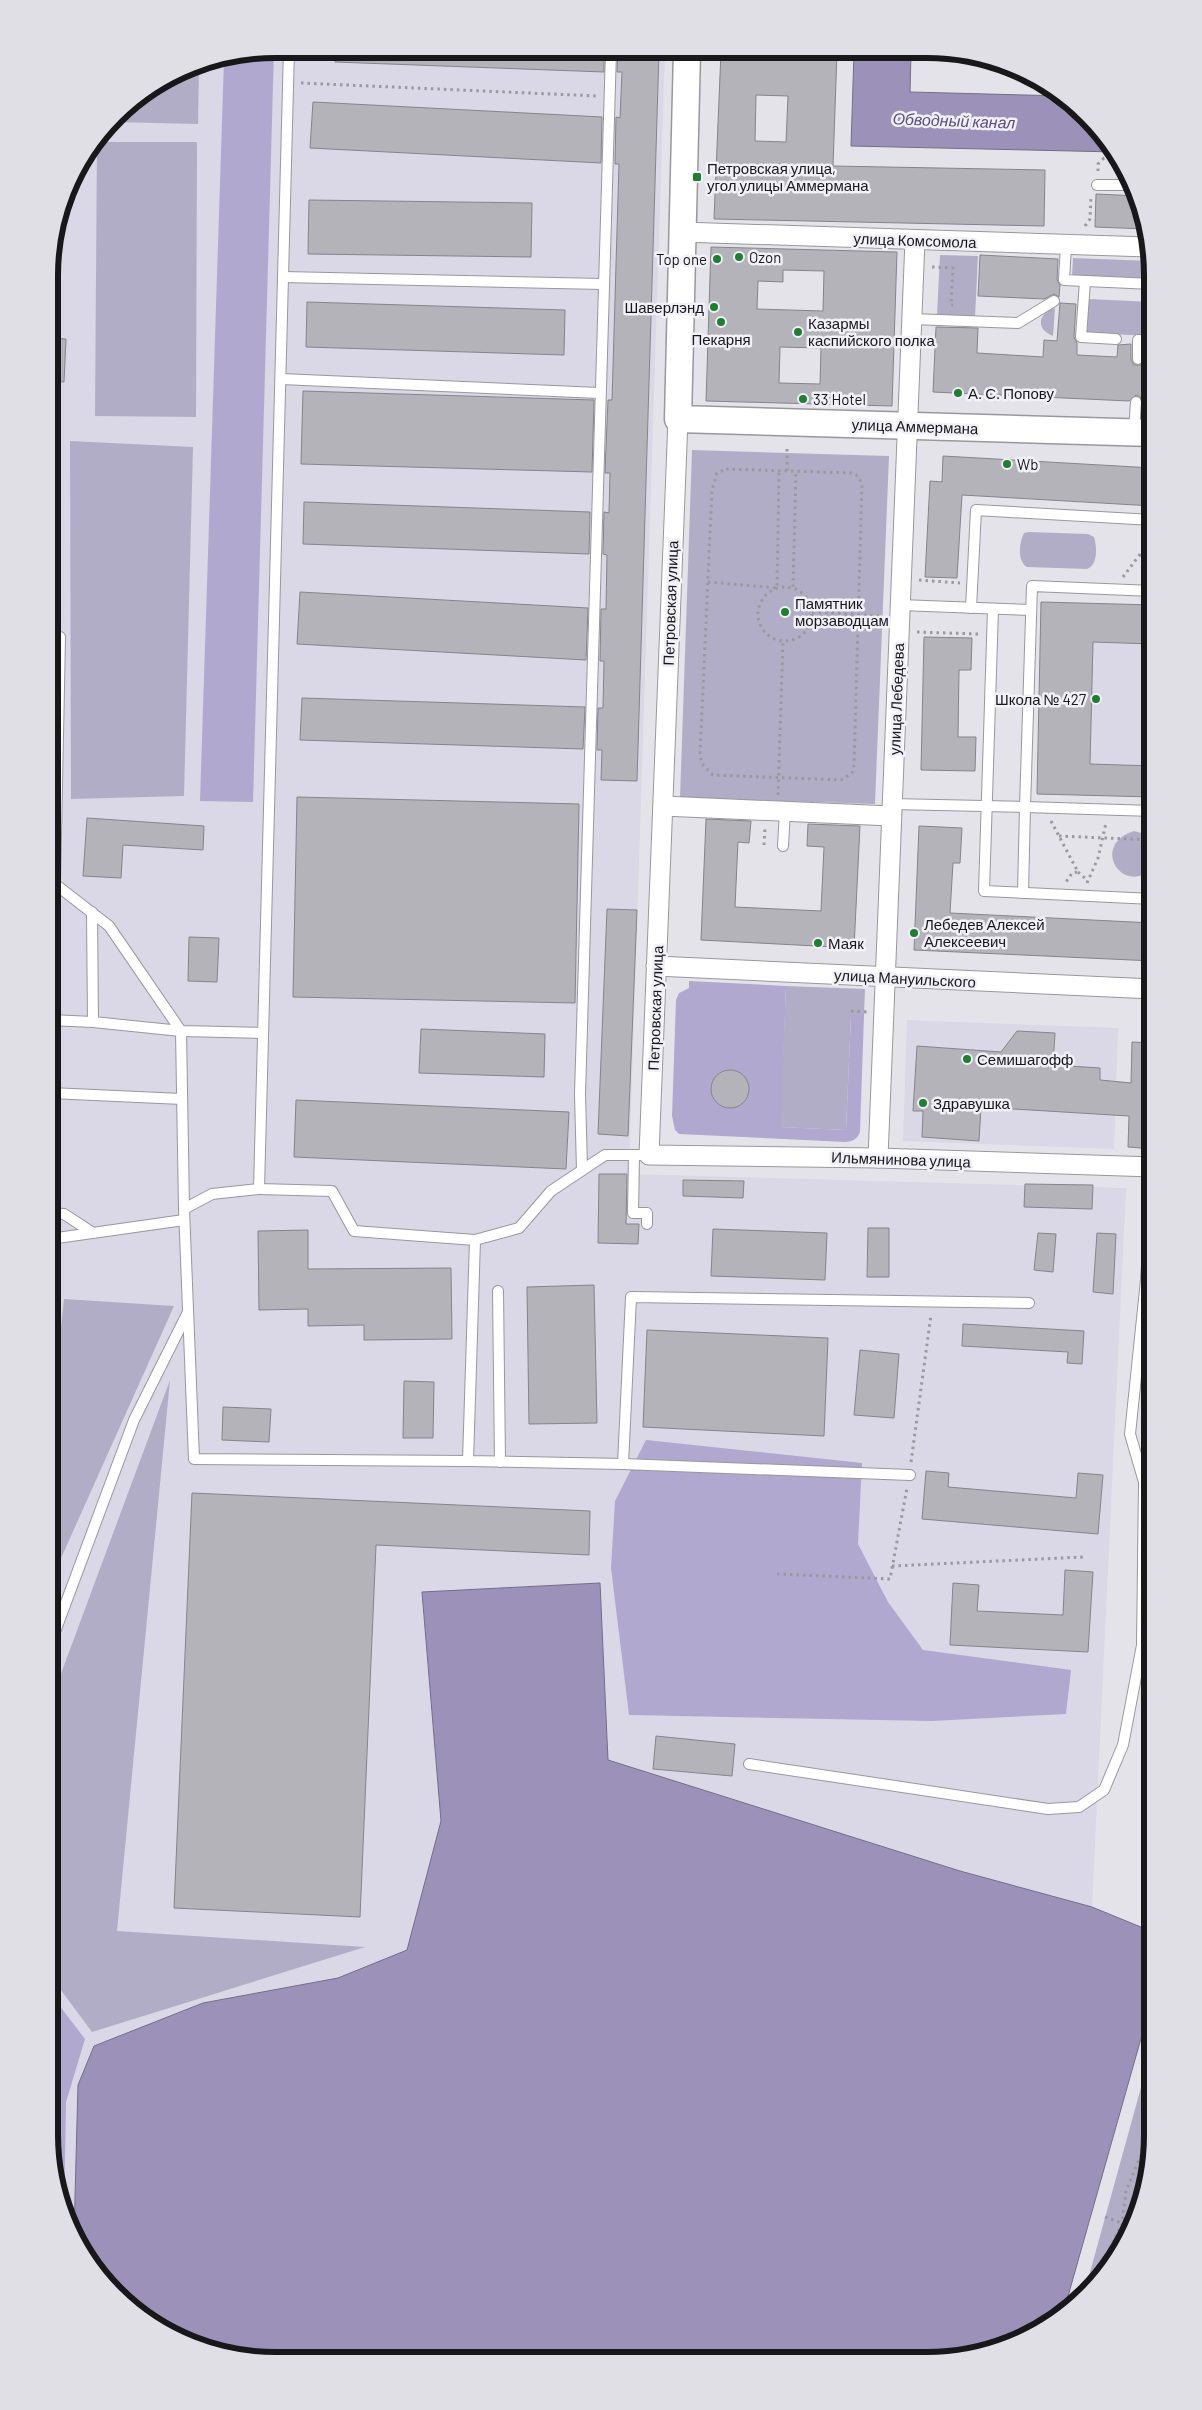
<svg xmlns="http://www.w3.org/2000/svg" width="1202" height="2410" viewBox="0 0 1202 2410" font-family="Barlow,sans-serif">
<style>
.built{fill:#dad7e6}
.green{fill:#b2adc6}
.forest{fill:#b1a8cf}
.water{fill:#9c92b9;stroke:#746d89}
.building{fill:#b5b3ba;stroke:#85848a;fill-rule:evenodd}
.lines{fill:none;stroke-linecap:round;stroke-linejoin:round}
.lane-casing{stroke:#99979e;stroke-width:12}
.street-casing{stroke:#99979e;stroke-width:21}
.secondary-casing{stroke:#99979e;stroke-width:29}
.path{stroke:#9a999e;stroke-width:3;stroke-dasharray:2.5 4;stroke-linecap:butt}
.lane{stroke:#fff;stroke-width:10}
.street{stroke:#fff;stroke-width:19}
.secondary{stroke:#fff;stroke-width:26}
.poi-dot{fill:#1f7e30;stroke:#f2f0f8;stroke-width:2}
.labels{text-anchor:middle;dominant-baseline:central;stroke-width:5;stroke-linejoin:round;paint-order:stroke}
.poi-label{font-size:15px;fill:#18181a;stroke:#f2f0f8;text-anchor:start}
.street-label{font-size:15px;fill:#18181a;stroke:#f2f0f8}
.water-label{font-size:16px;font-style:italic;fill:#5b4c82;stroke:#f2f0f8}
.rim{fill:none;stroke:#18181a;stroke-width:6}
</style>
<rect width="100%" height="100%" fill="#e5e3ea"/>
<!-- built -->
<g class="built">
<polygon points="275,49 665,51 629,1174 1126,1188 1092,1907 960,1871 608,1760 599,1583 422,1592 441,1821 407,1950 338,1978 203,2003 78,2085 74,2235 61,2208 49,2135 51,246 72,175 126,105 189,66"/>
<polygon points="1041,602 1153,605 1153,797 1037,794"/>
<polygon points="907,1020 1118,1028 1114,1149 903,1141"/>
</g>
<!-- green -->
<g class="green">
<polygon points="199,64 198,124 113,122 126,105 189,66"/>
<polygon points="97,142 197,142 196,417 95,416"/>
<polygon points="940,255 978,256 975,317 937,315"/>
<polygon points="1073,258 1151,261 1153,279 1072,276"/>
<polygon points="1088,299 1153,302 1153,336 1086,333"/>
<path d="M1055,308L1053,336C1035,329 1038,313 1055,308Z"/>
<polygon points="70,441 193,447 184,796 71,799"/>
<polygon points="692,450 889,456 875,804 680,798"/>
<path d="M1029,532L1088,534L1094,537C1097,547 1098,565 1087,569L1027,567C1017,561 1019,543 1024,533Z"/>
<path d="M1134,831L1145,834L1153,841V867C1125,898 1088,846 1134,831Z"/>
<polygon points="786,986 865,989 864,1015 851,1015 846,1130 780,1127"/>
<polygon points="64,1299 174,1306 49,1585 49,1438"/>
<polygon points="170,1380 117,1931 365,1947 92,2032 49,1974 49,1786 60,1767 49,1738 49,1706"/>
<polygon points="1153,2044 1153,2150 1149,2168 1129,2234 1106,2273 1084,2294"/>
</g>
<!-- forest -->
<g class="forest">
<polygon points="274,49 253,802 200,801 224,59"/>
<path d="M689,981L786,986L781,1127L846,1130L851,1015H864L860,1132C857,1139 854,1141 846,1142L679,1134L675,1130L672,1116L676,1000L679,993L689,988Z"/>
<polygon points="646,1440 862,1463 858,1544 888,1602 923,1650 1071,1670 1066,1714 932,1721 629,1715 611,1568 615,1501"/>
<polygon points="49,1992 85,2039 66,2102 64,2214 61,2208 49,2135"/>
</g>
<!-- water -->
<g class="water">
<polygon points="854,52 911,53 910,92 1063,96 1076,105 1116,152 851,146"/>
<path d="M600,1583L608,1760L960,1871L1092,1907L1153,1932V1996L1063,2314C1026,2348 974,2354 927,2361L245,2359L175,2338L126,2305L87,2261L74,2235L78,2085L94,2046L203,2003L338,1978L407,1950L441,1821L422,1592Z"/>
</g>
<!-- building -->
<g class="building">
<polygon points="335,49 604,51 604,72 335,62"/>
<polygon points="618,51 659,51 637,781 601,780 602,750 597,750 598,708 603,708 604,661 600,661 601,609 606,609 607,555 603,554 604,512 609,513 610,473 605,473 608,400 612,400 619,164 615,164 616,117 620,118 622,72 617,72"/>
<path d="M721,52H837L833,166L1045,170L1044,226L714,219ZM756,95L788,96L786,142L755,141Z"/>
<polygon points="313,102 602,117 601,163 310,148"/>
<polygon points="1096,194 1138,196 1141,202 1146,229 1095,227"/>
<polygon points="309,200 532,203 531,257 308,254"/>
<path d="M711,247L897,252L892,406L706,401ZM783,270L824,271L823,311L757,309L758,281L783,282ZM780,347L821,348L820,384L779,383Z"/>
<polygon points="980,255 1058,259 1057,280 1060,285 1059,297 1054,294 1044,299 978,296"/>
<polygon points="307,302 565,310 564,355 306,347"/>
<polygon points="1060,303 1076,304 1074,337 1077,343 1077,355 1117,357 1118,345 1131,344 1131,359 1134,365 1141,365 1145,359 1153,360 1153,403 1143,402 1140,397 1136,395 1129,401 933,392 936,327 978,328 977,353 1043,357 1044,340 1057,341"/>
<polygon points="51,338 66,339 64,382 51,381"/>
<polygon points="303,391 594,400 592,472 301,464"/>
<polygon points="943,456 1153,468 1153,506 962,495 957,578 925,577 930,481 942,482"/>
<polygon points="304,502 590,512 589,554 303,544"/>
<polygon points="300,592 588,608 586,660 297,644"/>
<polygon points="1041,602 1153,605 1153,644 1093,642 1090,764 1153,766 1153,797 1037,794"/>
<polygon points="924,637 972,638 971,670 959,670 958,737 976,737 975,771 921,770"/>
<polygon points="302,698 585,707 583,749 300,740"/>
<polygon points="297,797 579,804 575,1003 293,997"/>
<polygon points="87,818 204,826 203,850 123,845 121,878 83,876"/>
<polygon points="706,819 751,821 749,843 738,842 735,907 821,911 824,847 807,846 808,824 860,826 854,948 701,940"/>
<polygon points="919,826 962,828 960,863 953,863 950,913 1153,923 1153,961 914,950"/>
<polygon points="607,909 637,910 628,1136 598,1134"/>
<polygon points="189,937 219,938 217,982 188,981"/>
<polygon points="421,1029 545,1034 544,1077 419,1073"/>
<polygon points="1017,1031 1055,1033 1053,1065 1100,1068 1100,1080 1131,1083 1132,1042 1153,1043 1153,1149 1128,1147 1129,1116 981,1107 979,1141 922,1137 923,1111 913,1111 917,1046 1001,1052"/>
<circle cx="730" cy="1089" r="19"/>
<polygon points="296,1100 569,1112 566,1169 294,1157"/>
<polygon points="599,1174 627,1174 626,1224 639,1224 638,1244 598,1243"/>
<polygon points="683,1180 744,1181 743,1198 683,1196"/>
<polygon points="1025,1184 1093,1185 1092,1209 1024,1207"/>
<polygon points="868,1228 889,1228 889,1277 867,1277"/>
<polygon points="713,1229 827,1233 825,1280 711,1276"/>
<polygon points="308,1230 308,1269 451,1268 452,1339 364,1340 364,1325 308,1326 308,1309 259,1310 258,1231"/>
<polygon points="1038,1233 1056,1234 1053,1272 1034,1270"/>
<polygon points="1097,1233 1116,1234 1113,1294 1093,1292"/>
<polygon points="594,1285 597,1423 529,1424 527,1287"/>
<polygon points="963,1324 1084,1331 1082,1364 1067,1363 1068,1352 962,1346"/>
<polygon points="647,1330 828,1338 824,1436 643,1427"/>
<polygon points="860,1350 899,1354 894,1418 854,1415"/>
<polygon points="404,1381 434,1382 433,1438 403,1438"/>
<polygon points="223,1407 271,1409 269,1442 222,1440"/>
<polygon points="926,1471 949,1473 948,1487 1076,1498 1078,1473 1103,1475 1098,1534 922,1519"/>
<polygon points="192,1493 590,1511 589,1555 376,1545 360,1917 174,1908"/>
<polygon points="1065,1570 1093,1572 1088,1652 950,1645 953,1583 979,1585 977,1611 1063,1615"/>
<polygon points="656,1736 735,1744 732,1776 653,1769"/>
</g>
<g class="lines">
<defs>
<g id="lane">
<polyline points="289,49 259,1189 332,1191 354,1231 475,1240 519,1228 551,1191 605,1155 649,1155"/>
<polyline points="1097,185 1133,185"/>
<polyline points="1066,245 1064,280 1153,284"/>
<polyline points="283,277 603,284"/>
<polyline points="1085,281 1081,337 1116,339"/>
<polyline points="912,319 1018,323 1054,301"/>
<polyline points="1138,359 1138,340 1153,340"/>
<polyline points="281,379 599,393"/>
<polyline points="1134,431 1136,402"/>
<polyline points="900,605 1031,610"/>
<polyline points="971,608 976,510 1153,520"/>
<polyline points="993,609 984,891 1153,899"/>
<polyline points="50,637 60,637 55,884 109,926 181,1031 263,1033"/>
<polyline points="892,804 1025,807 1023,893"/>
<polyline points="1153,811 1025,807 1032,586 1153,591"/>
<polyline points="783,846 785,811"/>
<polyline points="92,912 93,1022 181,1031 184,1209"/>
<polyline points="50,1020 93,1022"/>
<polyline points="50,1093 182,1099"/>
<polyline points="634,1155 633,1213 647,1213 647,1224"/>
<polyline points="582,1170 580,1094 611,51"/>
<polyline points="259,1189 212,1194 184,1209 194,1459 468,1461"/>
<polyline points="50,1213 64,1214 93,1233"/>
<polyline points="50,1239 184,1220"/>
<polyline points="475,1240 468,1461 623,1464 631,1297 1029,1303"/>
<polyline points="498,1291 500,1462"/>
<polyline points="623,1464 910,1475"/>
<polyline points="49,1648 134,1420 187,1314"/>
<polyline points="749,1764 1048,1809 1079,1807 1104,1790 1123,1745 1142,1645 1144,1482 1130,1434 1146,1280 1153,1175"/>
</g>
<g id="street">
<polyline points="681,232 1149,247"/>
<polyline points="678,419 649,1155 878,1158 1153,1167"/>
<polyline points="663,806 891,816"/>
<polyline points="656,966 1153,989"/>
<polyline points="878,1158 915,240"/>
</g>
<polyline id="secondary" points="687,51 678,419 1153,433"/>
</defs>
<!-- lane casing -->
<use href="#lane" class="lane-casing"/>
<!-- street casing -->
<use href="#street" class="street-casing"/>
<!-- secondary casing -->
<use href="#secondary" class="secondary-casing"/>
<!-- path -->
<g class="path">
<polyline points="301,83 597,96"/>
<polyline points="1098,171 1098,164 1104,158 1116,159"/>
<polyline points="1085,226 1090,219 1091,196"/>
<polyline points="932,267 953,268 951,305 953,305"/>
<polygon points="726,469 851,473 858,476 862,484 854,765 852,773 841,780 713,775 702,764 700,755 712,490 717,473"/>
<polyline points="787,471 787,446"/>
<polyline points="1140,555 1153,558"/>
<polyline points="1123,577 1153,537"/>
<polyline points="919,580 960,583"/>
<polyline points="708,582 777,588 779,471"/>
<circle cx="785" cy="614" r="27"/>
<polyline points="793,587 796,472"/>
<polyline points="812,612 882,616"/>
<polyline points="917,632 978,634"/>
<polyline points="778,795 783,641"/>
<polyline points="1051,821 1078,872 1072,873 1066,882"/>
<polyline points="1059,836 1153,840"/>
<polyline points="764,845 765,828"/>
<polyline points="1078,872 1087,880"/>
<polyline points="1087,883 1098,858 1106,823"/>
<polyline points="851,1011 867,1012"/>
<polyline points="911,1462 931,1315"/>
<polyline points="892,1566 1083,1557"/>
<polyline points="777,1574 890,1579 907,1488"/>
<polyline points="1105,2217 1133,2227"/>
<polyline points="1134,2226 1141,2200"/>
<polyline points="1106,2274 1107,2254 1122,2224 1126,2191 1146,2143 1153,2109"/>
</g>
<!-- lane -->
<use href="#lane" class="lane"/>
<!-- street -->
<use href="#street" class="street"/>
<!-- secondary -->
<use href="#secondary" class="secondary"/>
</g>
<!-- markers -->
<g class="poi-dot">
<rect x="692" y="172" width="10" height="10" rx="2.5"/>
<circle cx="739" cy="257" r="5"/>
<circle cx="717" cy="259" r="5"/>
<circle cx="714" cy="307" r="5"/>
<circle cx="721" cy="322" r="5"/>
<circle cx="798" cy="332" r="5"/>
<circle cx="958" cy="393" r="5"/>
<circle cx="803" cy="399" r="5"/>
<circle cx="1007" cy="464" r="5"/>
<circle cx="785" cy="612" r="5"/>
<circle cx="1096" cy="699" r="5"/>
<circle cx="914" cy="933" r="5"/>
<circle cx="818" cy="943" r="5"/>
<circle cx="967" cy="1059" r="5"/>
<circle cx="923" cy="1103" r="5"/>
</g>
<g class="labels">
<!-- poi labels -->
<g class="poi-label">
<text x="707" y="168">Петровская улица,<tspan x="707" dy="17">угол улицы Аммермана</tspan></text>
<text x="749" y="257">Ozon</text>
<text x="707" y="259" text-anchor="end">Top one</text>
<text x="704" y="307" text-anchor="end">Шаверлэнд</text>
<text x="808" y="323">Казармы<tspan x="808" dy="17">каспийского полка</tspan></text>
<text x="721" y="339" text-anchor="middle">Пекарня</text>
<text x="968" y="393">А. С. Попову</text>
<text x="813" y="399">33 Hotel</text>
<text x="1017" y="464">Wb</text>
<text x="795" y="603">Памятник<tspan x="795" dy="17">морзаводцам</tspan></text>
<text x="1086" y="699" text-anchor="end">Школа № 427</text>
<text x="924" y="924">Лебедев Алексей<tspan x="924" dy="17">Алексеевич</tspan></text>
<text x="828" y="943">Маяк</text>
<text x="977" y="1059">Семишагофф</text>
<text x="933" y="1103">Здравушка</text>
</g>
<!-- street labels -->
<g class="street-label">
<text transform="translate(915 240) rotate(2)">улица Комсомола</text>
<text transform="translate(915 426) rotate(2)">улица Аммермана</text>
<text transform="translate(670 603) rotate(-88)">Петровская улица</text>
<text transform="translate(896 699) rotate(-88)">улица Лебедева</text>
<text transform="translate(905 978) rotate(3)">улица Мануильского</text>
<text transform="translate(655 1008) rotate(-88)">Петровская улица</text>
<text transform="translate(901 1159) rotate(2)">Ильмянинова улица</text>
</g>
<!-- water labels -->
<g class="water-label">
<text transform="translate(954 120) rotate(2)">Обводный канал</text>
</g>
</g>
<!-- crop -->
<path d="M0 0H1202V2410H0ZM275 58H927A217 217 0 0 1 1144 275V2135A217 217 0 0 1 927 2352H275A217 217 0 0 1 58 2135V275A217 217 0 0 1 275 58Z" fill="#e1dfe6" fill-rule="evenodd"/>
<path class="rim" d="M275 58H927A217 217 0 0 1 1144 275V2135A217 217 0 0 1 927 2352H275A217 217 0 0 1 58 2135V275A217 217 0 0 1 275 58Z"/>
</svg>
